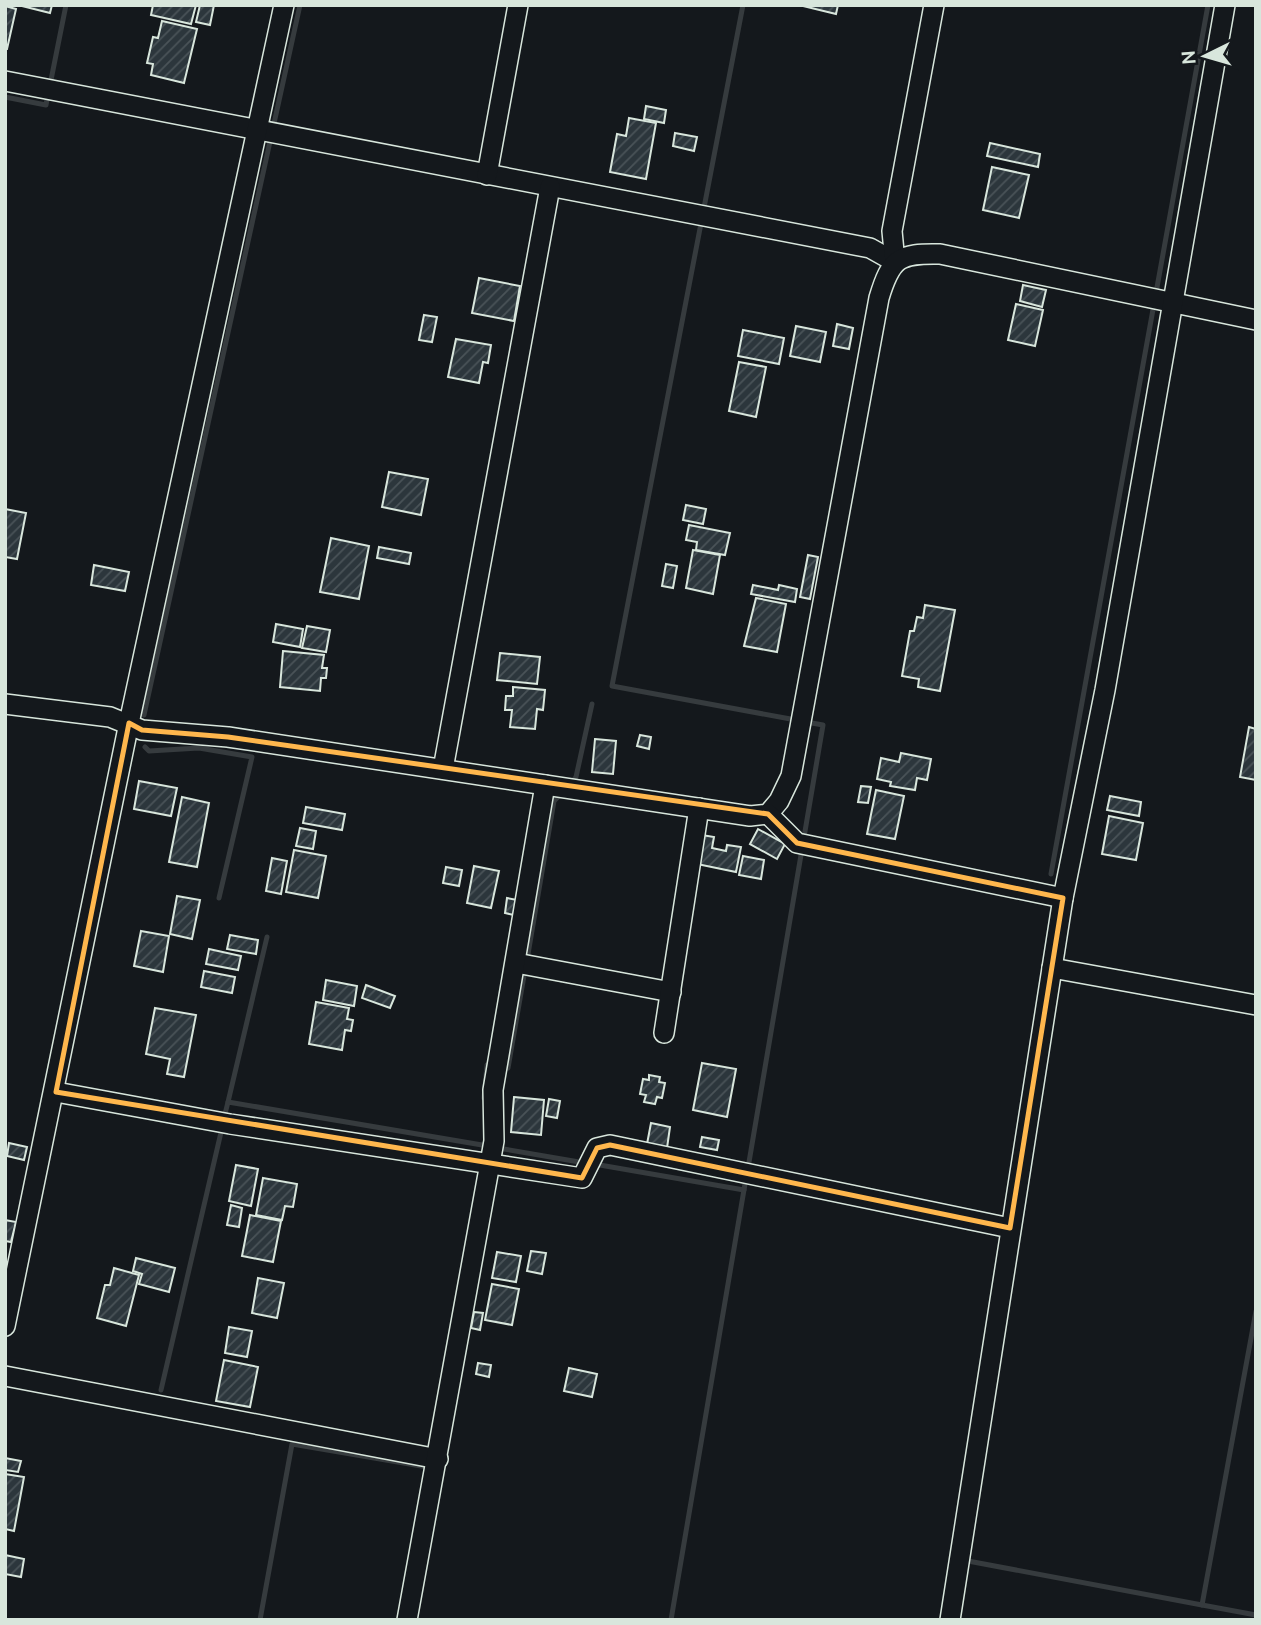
<svg xmlns="http://www.w3.org/2000/svg" width="1261" height="1625" viewBox="0 0 1261 1625" font-family="Ubuntu,sans-serif">
<style>
.lines{fill:none;stroke-linecap:round;stroke-linejoin:round}
.stream{stroke:#363b3e;stroke-width:5}
.building{fill:url(#building-hatch);stroke:#d8e6dc;stroke-width:2}
.minor-casing{stroke:#d8e6dc;stroke-width:22}
.minor{stroke:#14181c;stroke-width:19}
.marked{fill:none;stroke:#ffb74d;stroke-width:5;stroke-linejoin:round}
</style>
<defs>
<pattern id="building-hatch" width="6" height="6" patternUnits="userSpaceOnUse" patternTransform="scale(1.75)"><rect width="6" height="6" fill="#2c363c"/><path d="M-1 1l2-2M0 6l6-6M5 7l2-2" fill="none" stroke="#4a5358"/></pattern>
</defs>
<rect width="100%" height="100%" fill="#14181c"/>
<g class="lines">
<!-- stream -->
<g class="stream">
<polyline points="743,5 612,686 796,720"/>
<polyline points="50,85 66,5"/>
<polyline points="5,97 46,105 48,94"/>
<polyline points="273,128 300,5"/>
<polyline points="144,715 271,137"/>
<polyline points="145,747 149,751 199,748 252,757 219,898"/>
<polyline points="571,783 576,777 592,704"/>
<polyline points="1051,874 1208,5"/>
<polyline points="527,960 554,801 562,793"/>
<polyline points="502,1067 508,1068 525,970"/>
<polyline points="484,1098 487,1065 493,1066"/>
<polyline points="228,1102 267,937"/>
<polyline points="224,1118 228,1102 488,1146"/>
<polyline points="498,1148 585,1163"/>
<polyline points="594,1164 744,1190"/>
<polyline points="748,1168 823,725 806,722"/>
<polyline points="1256,1311 1202,1605 1256,1615"/>
<polyline points="161,1390 222,1128"/>
<polyline points="968,1561 1202,1605"/>
<polyline points="260,1620 292,1444 427,1467 427,1463"/>
<polyline points="671,1620 746,1178"/>
</g>
</g>
<!-- building -->
<g class="building">
<polygon points="18,5 52,5 50,13"/>
<polygon points="153,5 196,5 191,24 151,15"/>
<polygon points="200,5 214,5 210,25 196,22"/>
<polygon points="799,5 838,5 836,14"/>
<polygon points="5,6 16,9 7,49 5,49"/>
<polygon points="162,21 197,29 184,83 151,75 153,64 147,63 153,37 158,38"/>
<polygon points="646,106 666,110 664,123 644,119"/>
<polygon points="629,118 656,123 646,179 610,172 617,134 626,136"/>
<polygon points="675,133 697,137 694,151 673,146"/>
<polygon points="990,143 1040,154 1038,167 987,156"/>
<polygon points="992,167 1029,175 1019,218 983,210"/>
<polygon points="479,278 520,286 514,321 472,313"/>
<polygon points="1023,285 1046,290 1042,307 1020,301"/>
<polygon points="1016,304 1043,310 1035,346 1008,340"/>
<polygon points="424,315 437,317 432,342 419,340"/>
<polygon points="837,324 853,328 849,349 833,346"/>
<polygon points="796,326 826,332 820,362 790,356"/>
<polygon points="743,330 784,338 779,364 738,356"/>
<polygon points="456,339 491,345 488,363 483,362 479,383 448,377"/>
<polygon points="739,362 766,367 756,417 729,411"/>
<polygon points="389,472 428,479 421,515 382,507"/>
<polygon points="686,505 706,509 703,524 683,520"/>
<polygon points="5,509 26,513 17,559 5,557"/>
<polygon points="689,525 730,533 725,555 696,550 697,542 686,540"/>
<polygon points="331,538 369,546 359,599 320,592"/>
<polygon points="379,547 411,553 409,564 377,558"/>
<polygon points="693,550 720,555 713,594 686,588"/>
<polygon points="808,555 818,557 810,599 800,597"/>
<polygon points="666,564 677,566 673,588 662,586"/>
<polygon points="94,565 129,572 125,591 91,585"/>
<polygon points="753,585 778,590 779,585 797,589 795,602 751,594"/>
<polygon points="756,598 786,604 777,652 744,646"/>
<polygon points="925,605 955,610 940,691 918,687 919,679 902,676 910,631 914,631 917,617 923,618"/>
<polygon points="276,624 303,629 300,647 273,642"/>
<polygon points="307,626 330,630 326,652 302,648"/>
<polygon points="283,651 324,655 322,668 327,668 326,678 321,678 320,691 280,687"/>
<polygon points="500,653 540,657 537,684 497,680"/>
<polygon points="513,687 545,690 543,710 537,709 535,729 510,727 512,710 505,710 506,696 513,696"/>
<polygon points="1249,727 1256,729 1256,780 1240,777"/>
<polygon points="640,735 651,737 649,749 637,746"/>
<polygon points="595,739 616,741 613,774 592,772"/>
<polygon points="901,753 931,759 927,780 917,778 915,790 890,786 891,782 877,779 881,758 899,762"/>
<polygon points="139,781 177,788 171,816 134,809"/>
<polygon points="861,786 871,787 868,803 858,802"/>
<polygon points="876,790 904,796 895,839 867,834"/>
<polygon points="1110,796 1141,802 1139,816 1107,810"/>
<polygon points="182,797 209,803 197,867 169,862"/>
<polygon points="306,807 345,814 342,830 303,823"/>
<polygon points="1109,816 1143,823 1136,860 1102,854"/>
<polygon points="300,828 316,831 313,849 296,846"/>
<polygon points="758,829 785,844 777,859 750,844"/>
<polygon points="702,835 714,837 712,848 726,851 727,845 741,847 736,872 697,864"/>
<polygon points="294,850 326,856 318,898 286,892"/>
<polygon points="743,856 764,860 761,879 739,875"/>
<polygon points="272,858 287,861 281,894 266,891"/>
<polygon points="474,866 499,871 491,908 467,903"/>
<polygon points="446,867 462,870 459,886 443,883"/>
<polygon points="177,896 200,900 192,939 170,934"/>
<polygon points="507,898 517,900 514,915 505,913"/>
<polygon points="141,931 169,936 163,972 134,966"/>
<polygon points="230,935 258,940 256,954 227,949"/>
<polygon points="209,949 241,956 238,970 206,964"/>
<polygon points="204,971 235,977 232,993 201,987"/>
<polygon points="326,980 357,986 354,1006 323,1000"/>
<polygon points="366,985 395,996 390,1008 362,998"/>
<polygon points="316,1002 349,1008 347,1019 353,1020 351,1031 345,1030 342,1050 309,1044"/>
<polygon points="155,1008 196,1015 184,1077 167,1074 170,1059 146,1054"/>
<polygon points="702,1063 736,1069 727,1117 693,1110"/>
<polygon points="649,1075 660,1077 659,1082 665,1083 662,1098 657,1097 655,1104 644,1102 646,1095 640,1094 643,1079 649,1080"/>
<polygon points="514,1097 544,1100 541,1135 511,1132"/>
<polygon points="549,1099 560,1101 557,1118 546,1116"/>
<polygon points="651,1123 670,1127 667,1148 647,1144"/>
<polygon points="702,1137 719,1140 717,1150 700,1147"/>
<polygon points="9,1143 27,1147 24,1160 7,1156"/>
<polygon points="236,1165 258,1169 251,1206 229,1201"/>
<polygon points="263,1178 297,1184 293,1207 285,1206 282,1220 256,1215"/>
<polygon points="231,1205 242,1208 239,1227 227,1225"/>
<polygon points="250,1215 281,1221 273,1262 242,1256"/>
<polygon points="5,1220 16,1222 11,1242 5,1241"/>
<polygon points="531,1251 546,1253 542,1274 527,1271"/>
<polygon points="497,1252 521,1256 516,1282 492,1278"/>
<polygon points="136,1258 175,1268 169,1292 139,1284 142,1274 133,1271"/>
<polygon points="114,1268 139,1275 126,1326 97,1318 105,1285 110,1285"/>
<polygon points="258,1278 284,1283 277,1318 252,1313"/>
<polygon points="492,1284 519,1289 512,1325 485,1320"/>
<polygon points="474,1312 483,1313 480,1330 471,1328"/>
<polygon points="229,1327 252,1331 247,1357 225,1353"/>
<polygon points="224,1360 258,1367 250,1407 216,1401"/>
<polygon points="478,1363 491,1365 489,1377 476,1374"/>
<polygon points="569,1368 597,1374 592,1397 564,1391"/>
<polygon points="5,1458 21,1461 18,1472 5,1470"/>
<polygon points="5,1474 24,1477 14,1531 5,1529"/>
<polygon points="5,1555 24,1559 21,1577 5,1574"/>
</g>
<g class="lines">
<defs>
<g id="minor">
<polyline points="5,81 870,248 895,262"/>
<polyline points="487,175 518,5"/>
<polyline points="895,262 892,231 934,5"/>
<path d="M5,704L110,717L142,730L228,737L750,816L768,814L779,801L791,776L879,298C891,258 899,253 940,254L1256,320"/>
<polyline points="443,769 550,187"/>
<polyline points="768,814 797,843 1063,898"/>
<polyline points="516,963 671,992"/>
<polyline points="1052,968 1256,1005"/>
<polyline points="664,1033 699,808"/>
<polyline points="56,1092 230,1124 582,1178 597,1148 610,1145 1010,1228"/>
<polyline points="5,1326 129,723 284,5"/>
<polyline points="5,1376 438,1459"/>
<polyline points="407,1620 494,1141 493,1090 545,785"/>
<polyline points="950,1620 1063,898 1105,690 1225,5"/>
</g>
</defs>
<!-- minor casing -->
<use href="#minor" class="minor-casing"/>
<!-- minor -->
<use href="#minor" class="minor"/>
</g>
<!-- marked area -->
<path class="marked" d="M129,723L142,730L228,737L768,814L797,843L1063,898L1010,1228L610,1145L597,1148L582,1178L56,1092Z"/>
<!-- border -->
<rect width="1261" height="1625" fill="none" stroke="#d8e6dc" stroke-width="14"/>
<!-- north arrow -->
<g transform="translate(1205 56) rotate(265)" stroke="#14181c" stroke-width="5" paint-order="stroke">
<path d="M0-5L12 26L0 18L-12 26Z" fill="#d8e6dc"/>
<text y="-10" font-size="19" font-weight="bold" text-anchor="middle" fill="#d8e6dc">N</text>
</g>
</svg>
